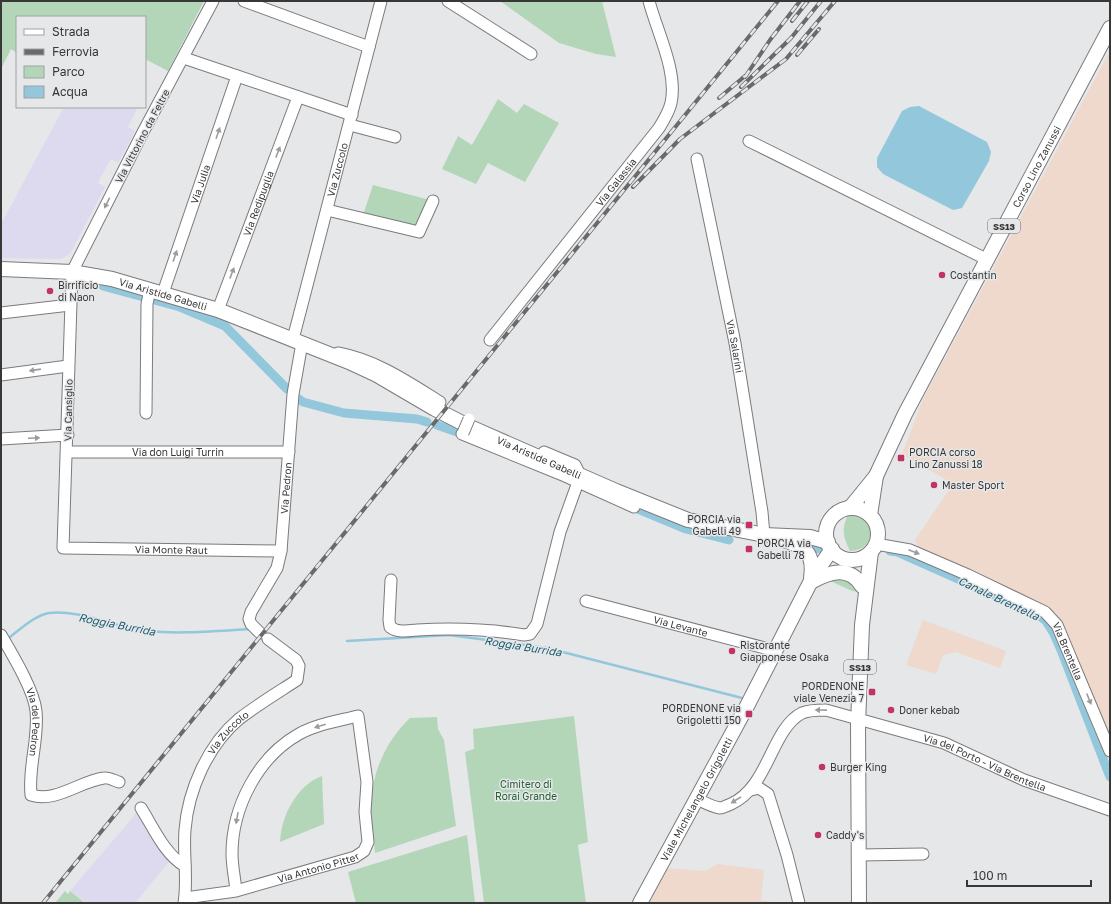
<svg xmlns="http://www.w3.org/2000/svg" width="1111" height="904" viewBox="0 0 1111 904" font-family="'Golos Text',sans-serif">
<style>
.industrial{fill:#efd8cc}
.education{fill:#dddaf0}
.green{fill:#b3d6b9}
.water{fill:#93c7db}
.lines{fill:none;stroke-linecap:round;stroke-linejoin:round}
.stream{stroke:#93c7db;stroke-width:2.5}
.canal{stroke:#93c7db;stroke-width:9}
.minor-casing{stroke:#7b7b7d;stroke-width:13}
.major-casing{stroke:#7b7b7d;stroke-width:16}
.minor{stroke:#fff;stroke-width:11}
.major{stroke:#fff;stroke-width:14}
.rail-casing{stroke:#6a6a6c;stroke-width:4}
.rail{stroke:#e6e7e9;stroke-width:2.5;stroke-dasharray:8;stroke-linecap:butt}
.minor-bridge-casing{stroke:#7b7b7d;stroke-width:13;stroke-linecap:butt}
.minor-bridge{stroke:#fff;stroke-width:11}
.oneway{fill:#9c9c9c}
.poi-dot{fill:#c03362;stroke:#e6e7e9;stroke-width:1.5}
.labels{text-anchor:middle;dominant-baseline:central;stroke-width:3;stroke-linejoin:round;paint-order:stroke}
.shield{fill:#e6e7e9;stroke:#6c6c6e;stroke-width:1}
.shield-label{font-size:9px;font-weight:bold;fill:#383839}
.street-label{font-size:10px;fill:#383839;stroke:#e6e7e9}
.poi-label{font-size:10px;fill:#383839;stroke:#e6e7e9;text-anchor:start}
.park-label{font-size:10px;fill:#225c33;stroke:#e6e7e9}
.water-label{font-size:11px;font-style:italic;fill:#1a5c71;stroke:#e6e7e9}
</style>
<rect width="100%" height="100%" fill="#e6e7e9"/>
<!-- industrial -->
<g class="industrial">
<polygon points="1110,51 1110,742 1053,613 1037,602 918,548 915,540 953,484 902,454 923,399"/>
<polygon points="923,620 1006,651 1000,668 956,652 943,655 936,674 906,665"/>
<polygon points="718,864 764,870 761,900 777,903 644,903 663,868 705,871"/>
</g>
<!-- education -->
<g class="education">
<polygon points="64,107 138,107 128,127 135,131 118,163 111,159 102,175 98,183 105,187 70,254 61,259 1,258 1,224"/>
<polygon points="139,810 172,858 135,903 87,903 70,891"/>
</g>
<!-- green -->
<g class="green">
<polygon points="1,1 204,1 168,71 145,59 145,17 17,17 17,53 11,49 1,69"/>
<polygon points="500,1 602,1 616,57 596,54 559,43"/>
<polygon points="498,99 517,113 524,104 559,123 525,182 488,163 476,184 442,169 458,136 472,145"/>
<polygon points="373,185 430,200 417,229 363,215"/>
<path d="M848,515C878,514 877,551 850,551C843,537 841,529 848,515Z"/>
<polygon points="840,576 856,586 859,592 852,591 826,579"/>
<polygon points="574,716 588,842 578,845 586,903 484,903 465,752 474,749 473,729"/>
<path d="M437,717L438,729L444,740L456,826L375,853C374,838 371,824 371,809C371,774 385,742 410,718Z"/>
<path d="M322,776L324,824L280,842C281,816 297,785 322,776Z"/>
<polygon points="467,835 475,903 356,903 348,872"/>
<polygon points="65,891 68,894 70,891 85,903 55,903"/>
</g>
<!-- water -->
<polygon class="water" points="919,106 987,142 991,152 989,161 962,208 953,210 883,174 877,167 877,158 902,111 910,107"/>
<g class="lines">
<!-- stream -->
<g class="stream">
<path d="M10,637C22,628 34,616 49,613C74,609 112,625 139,630C176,635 214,631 251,629"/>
<polyline points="347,641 449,635 547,648 742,698"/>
</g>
<!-- canal -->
<g class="canal">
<polyline points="103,286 180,307 225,326 287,389"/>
<polyline points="299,399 303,402 344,413 417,419 427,422"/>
<polyline points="437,425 457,432"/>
<polyline points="638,509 686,529 729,540"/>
<polyline points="815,548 821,549"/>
<polyline points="890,551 897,552 1037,614 1046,621 1053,632 1061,650 1110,777"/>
</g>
<defs>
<g id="minor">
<path id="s1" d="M213,1L142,134L72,272L63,548L281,551"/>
<polyline points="244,1 369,47"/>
<polyline points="448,1 531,54"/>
<polyline points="184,58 352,115"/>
<polyline points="350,125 395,137"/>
<polyline points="749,141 986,259"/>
<path id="s2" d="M697,159L735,343L762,512L764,535"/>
<polyline points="327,210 419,232 433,201"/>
<path id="s3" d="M163,293L237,76"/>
<path id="s4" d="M218,310L298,97"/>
<polyline points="1,313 70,305"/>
<path id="s5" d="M293,339L381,1"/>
<path id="s6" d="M490,340L659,128C664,120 669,112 671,103C678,72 657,32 649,1"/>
<path d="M338,353C376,360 408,382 440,402"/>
<polyline points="1,375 68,366"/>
<polyline points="146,413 147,304 150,289"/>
<polyline points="463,433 462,434 565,476 634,507 637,500"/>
<polyline points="1,439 68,435"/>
<path id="s7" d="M67,452H289"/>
<polyline points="544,452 575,465 580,475"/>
<path id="s8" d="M876,544L910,550L968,575L1045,612L1057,625L1110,751"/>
<path d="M391,580L389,620L390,627C398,633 408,631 417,630C454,628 488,629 524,635L530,634L537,624L560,532L578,482"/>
<path id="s9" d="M586,601L776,651"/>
<path id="s10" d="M260,633L251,624L249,619L251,612L277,568L281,551L293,394L302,343"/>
<path id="s11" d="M1,635C12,654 34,690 36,711C39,739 28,767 31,795C56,803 80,781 104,778C109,777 115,781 119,782"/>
<polyline points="751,790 759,788 768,794 787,855 799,903"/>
<path id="s12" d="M697,799C704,802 712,807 720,808C723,808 728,805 731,804C769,787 771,729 802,713C809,710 818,710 826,710L944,743L1024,780L1110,810"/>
<path d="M141,808C153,827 165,855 185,866"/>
<polyline points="859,855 923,854"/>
<path id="s13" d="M185,898L236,891L355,857L364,851L368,842L365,812L367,782L358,716C338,721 317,724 299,734C258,757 232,807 232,854C232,866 235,879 236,891"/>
<path id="s14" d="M184,903C188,879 183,854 185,830C188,790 208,745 239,719C257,705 277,693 297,680L299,666L296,660L268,639"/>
</g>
<g id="major">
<path id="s15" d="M1,269L72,272L112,279L218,310L349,362L377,375L435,409L470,427L616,491L688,520L764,535L810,537L828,542"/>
<polyline points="850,508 876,476"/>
<circle cx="852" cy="534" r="26"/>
<path id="s16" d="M870,515L876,476L905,414L1110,28"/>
<path d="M781,539C804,546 815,552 811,578"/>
<path d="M811,582C829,572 849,565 862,586"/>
<path id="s17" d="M640,903L747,706L814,575L832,549"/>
<polyline points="859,903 858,724 862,625 871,552"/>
</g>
</defs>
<!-- minor casing -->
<use href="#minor" class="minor-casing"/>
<!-- major casing -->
<use href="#major" class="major-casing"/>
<!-- minor -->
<use href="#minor" class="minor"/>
<!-- major -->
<use href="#major" class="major"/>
<defs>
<g id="rail">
<polyline points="792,21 808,1"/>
<polyline points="797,55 819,29"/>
<polyline points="745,77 770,40 800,1"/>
<polyline points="741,87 791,38 821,1"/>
<polyline points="719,98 745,76"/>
<polyline points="633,187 680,139 786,59 835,1"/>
<polyline points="43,903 778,1"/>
</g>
</defs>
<!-- rail casing -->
<use href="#rail" class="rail-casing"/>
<!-- rail -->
<use href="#rail" class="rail"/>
<defs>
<polyline id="minor-bridge" points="463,433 469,419"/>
</defs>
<!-- minor-bridge casing -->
<use href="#minor-bridge" class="minor-bridge-casing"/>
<!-- minor-bridge -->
<use href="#minor-bridge" class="minor-bridge"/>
</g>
<!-- one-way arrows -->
<defs><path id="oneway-solid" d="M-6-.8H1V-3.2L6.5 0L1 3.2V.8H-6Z"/></defs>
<g class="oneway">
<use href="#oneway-solid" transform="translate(218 133) rotate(-71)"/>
<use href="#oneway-solid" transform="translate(278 152) rotate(-69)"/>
<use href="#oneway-solid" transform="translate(107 203) rotate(117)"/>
<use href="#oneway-solid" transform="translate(175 256) rotate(-71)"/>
<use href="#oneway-solid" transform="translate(232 273) rotate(-69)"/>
<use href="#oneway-solid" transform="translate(35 370) rotate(172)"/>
<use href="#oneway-solid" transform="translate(34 438) rotate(-2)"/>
<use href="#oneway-solid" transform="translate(914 552) rotate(21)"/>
<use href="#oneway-solid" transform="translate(1089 699) rotate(68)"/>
<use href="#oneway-solid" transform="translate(821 710) rotate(-179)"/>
<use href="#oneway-solid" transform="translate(320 726) rotate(163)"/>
<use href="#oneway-solid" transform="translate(736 800) rotate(148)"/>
<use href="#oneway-solid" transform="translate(237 818) rotate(100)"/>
</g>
<!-- markers -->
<g class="poi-dot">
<circle cx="942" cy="275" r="4"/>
<circle cx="50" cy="291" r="4"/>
<rect x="897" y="454" width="8" height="8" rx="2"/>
<circle cx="934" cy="485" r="4"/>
<rect x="745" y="521" width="8" height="8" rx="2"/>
<rect x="745" y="545" width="8" height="8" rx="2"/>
<circle cx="732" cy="651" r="4"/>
<rect x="868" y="688" width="8" height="8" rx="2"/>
<circle cx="891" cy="710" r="4"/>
<rect x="745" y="710" width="8" height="8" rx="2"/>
<circle cx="822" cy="767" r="4"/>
<circle cx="818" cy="835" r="4"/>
</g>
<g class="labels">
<!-- shield labels -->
<g class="shield">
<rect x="988" y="219" width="32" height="14" rx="3"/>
<rect x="844" y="660" width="32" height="14" rx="3"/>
</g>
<g class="shield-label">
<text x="1004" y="226">SS13</text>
<text x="860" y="667">SS13</text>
</g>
<!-- street labels -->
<g class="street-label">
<text transform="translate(142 136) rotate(-62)">Via Vittorino da Feltre</text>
<text stroke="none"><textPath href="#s16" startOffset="388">Corso Lino Zanussi</textPath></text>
<text stroke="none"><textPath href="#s5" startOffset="175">Via Zuccolo</textPath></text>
<text stroke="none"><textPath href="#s6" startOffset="202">Via Galassia</textPath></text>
<text stroke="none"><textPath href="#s3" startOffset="115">Via Julia</textPath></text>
<text stroke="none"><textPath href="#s4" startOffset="114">Via Redipuglia</textPath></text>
<text stroke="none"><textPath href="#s15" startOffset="165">Via Aristide Gabelli</textPath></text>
<text stroke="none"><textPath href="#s2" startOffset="191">Via Salarini</textPath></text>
<text transform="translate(68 410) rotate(-89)">Via Cansiglio</text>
<text stroke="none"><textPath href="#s7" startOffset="111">Via don Luigi Turrin</textPath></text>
<text stroke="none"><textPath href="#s15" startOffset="576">Via Aristide Gabelli</textPath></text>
<text stroke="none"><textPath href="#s10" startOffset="157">Via Pedron</textPath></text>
<text stroke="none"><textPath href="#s1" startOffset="690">Via Monte Raut</textPath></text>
<text stroke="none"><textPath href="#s9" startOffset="98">Via Levante</textPath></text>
<text stroke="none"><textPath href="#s8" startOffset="229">Via Brentella</textPath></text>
<text stroke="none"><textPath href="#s11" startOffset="95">Via del Pedron</textPath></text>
<text stroke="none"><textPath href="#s14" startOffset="182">Via Zuccolo</textPath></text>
<text stroke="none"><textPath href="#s12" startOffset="346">Via del Porto - Via Brentella</textPath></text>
<text stroke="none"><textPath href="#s17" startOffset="118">Viale Michelangelo Grigoletti</textPath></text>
<text stroke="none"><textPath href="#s13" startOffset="137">Via Antonio Pitter</textPath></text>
</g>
<!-- poi labels -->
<g class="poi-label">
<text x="950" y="275">Costantin</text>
<text x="58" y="285">Birrificio<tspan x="58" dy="12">di Naon</tspan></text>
<text x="909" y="452">PORCIA corso<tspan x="909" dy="12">Lino Zanussi 18</tspan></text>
<text x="942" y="485">Master Sport</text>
<text x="741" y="519" text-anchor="end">PORCIA via<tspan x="741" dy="12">Gabelli 49</tspan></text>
<text x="757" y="543">PORCIA via<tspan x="757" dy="12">Gabelli 78</tspan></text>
<text x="740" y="645">Ristorante<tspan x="740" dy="12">Giapponese Osaka</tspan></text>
<text x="864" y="686" text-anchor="end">PORDENONE<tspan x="864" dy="12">viale Venezia 7</tspan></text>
<text x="741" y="708" text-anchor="end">PORDENONE via<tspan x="741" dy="12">Grigoletti 150</tspan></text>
<text x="899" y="710">Doner kebab</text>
<text x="830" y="767">Burger King</text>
<text x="826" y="835">Caddy's</text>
</g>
<!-- park labels -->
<g class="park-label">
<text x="526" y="784">Cimitero di<tspan x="526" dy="12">Rorai Grande</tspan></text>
</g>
<!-- water labels -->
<g class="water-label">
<text transform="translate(999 598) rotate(25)">Canale Brentella</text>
<text transform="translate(117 624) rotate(11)">Roggia Burrida</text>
<text transform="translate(523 646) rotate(9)">Roggia Burrida</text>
</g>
</g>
<!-- border -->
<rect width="1111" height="904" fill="none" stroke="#383839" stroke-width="4"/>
<!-- legend -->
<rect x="16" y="16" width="130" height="92" fill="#e6e7e9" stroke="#a0a1a3"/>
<rect x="24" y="29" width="20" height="6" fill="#ffffff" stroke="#a0a1a3"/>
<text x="52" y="36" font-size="12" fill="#383839">Strada</text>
<rect x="24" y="49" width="20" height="6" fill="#6a6a6c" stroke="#a0a1a3"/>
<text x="52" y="56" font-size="12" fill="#383839">Ferrovia</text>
<rect x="24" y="66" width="20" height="12" fill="#b3d6b9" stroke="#a0a1a3"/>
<text x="52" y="76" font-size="12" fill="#383839">Parco</text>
<rect x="24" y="86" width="20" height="12" fill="#93c7db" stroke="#a0a1a3"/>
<text x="52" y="96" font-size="12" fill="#383839">Acqua</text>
<!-- scale -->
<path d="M967 880v6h124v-6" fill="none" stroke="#383839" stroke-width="2"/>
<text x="973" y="880" font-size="12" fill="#383839" stroke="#e6e7e9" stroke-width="3" paint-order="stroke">100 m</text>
</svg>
